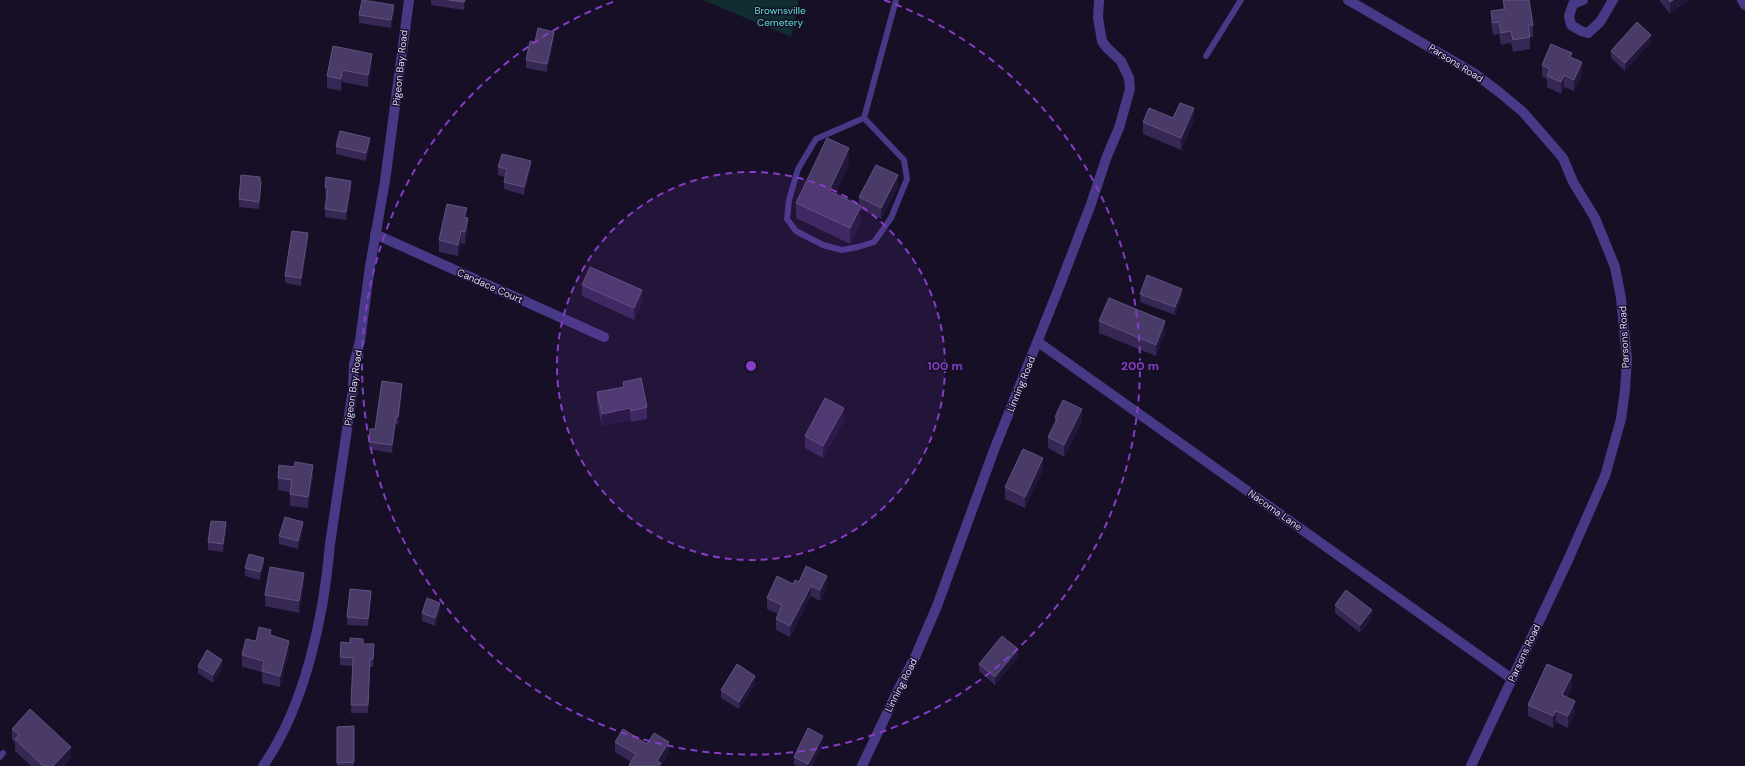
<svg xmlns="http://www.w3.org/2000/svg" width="1745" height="766" viewBox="0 0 1745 766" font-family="'DM Sans',sans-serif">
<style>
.green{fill:#122d30}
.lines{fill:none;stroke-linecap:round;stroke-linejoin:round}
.lane{stroke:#473986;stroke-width:6}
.street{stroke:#473986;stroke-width:10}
.wall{fill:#372755}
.shaded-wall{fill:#22163a}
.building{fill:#493a67;stroke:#60527f}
.ring{fill:none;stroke:#853dc5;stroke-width:2;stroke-dasharray:7 5}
.labels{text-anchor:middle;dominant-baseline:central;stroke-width:3;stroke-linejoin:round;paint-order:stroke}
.park-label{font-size:10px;fill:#5de2d4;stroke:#160f26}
.street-label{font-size:10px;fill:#dfd4ff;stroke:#160f26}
.centre{fill:#853dc5;stroke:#160f26;stroke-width:2}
.ring-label{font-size:12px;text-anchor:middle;font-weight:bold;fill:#853dc5;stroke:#160f26;stroke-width:3;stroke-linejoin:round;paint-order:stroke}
</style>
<rect width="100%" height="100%" fill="#160f26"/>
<!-- green -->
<polygon class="green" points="703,0 799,0 791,37"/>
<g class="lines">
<!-- lane -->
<g class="lane">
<polyline points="1206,56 1241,0"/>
<polygon points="864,118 904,160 907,179 891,218 874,242 858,247 842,250 823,245 796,231 787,219 789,200 798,169 816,139"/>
<polyline points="864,118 896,0"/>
<polyline points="0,757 3,753"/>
</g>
<!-- street -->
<g class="street">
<polyline points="1348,0 1474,73 1499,92 1523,112 1563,158 1573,182 1595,218 1615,267 1621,298 1627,359 1625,390 1621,419 1605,476 1568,560 1471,766"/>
<polyline points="1583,0 1573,4 1569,16 1571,25 1581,31 1588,33 1600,22 1613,0"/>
<polyline points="1742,0 1745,5"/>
<polyline points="375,234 604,337"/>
<polyline points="1038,342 1512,679"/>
<path d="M263,766C305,706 324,616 330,544L353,389L354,364L360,341L370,266L385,181L409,0"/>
<polyline points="862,766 898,690 916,655 937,606 994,450 1060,285 1091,204 1107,156 1119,128 1130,89 1129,78 1121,61 1107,48 1102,41 1098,18 1099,0"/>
</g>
</g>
<!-- wall -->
<g class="wall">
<polygon points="431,0 466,0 464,10 431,5"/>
<polygon points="1503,0 1533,25 1533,37 1530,37 1530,49 1513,52 1511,43 1501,45 1499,34 1493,35 1491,23 1491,11 1503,9"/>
<polygon points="1659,0 1688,0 1670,14"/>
<polygon points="394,13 391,28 359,23 359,15"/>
<polygon points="554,39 547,72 526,68 526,60 535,42"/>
<polygon points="1651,42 1625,71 1611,58 1611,51"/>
<polygon points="333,46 372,66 368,87 342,82 341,91 327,88 327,76"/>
<polygon points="1572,57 1582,74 1574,91 1564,87 1561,94 1547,87 1547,79 1542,76 1542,65"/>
<polygon points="1173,118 1194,120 1181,150 1143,134 1143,122"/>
<polygon points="336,146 370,146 366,161 336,154"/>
<polygon points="849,163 835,194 859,205 859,197 898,187 881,219 861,209 861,221 850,244 796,218 796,203"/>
<polygon points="498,167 531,169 524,195 504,189 504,182 505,177 498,175"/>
<polygon points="325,187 351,188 346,220 325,217 325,209 327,196 325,195"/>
<polygon points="261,190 259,209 239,207 239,199"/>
<polygon points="467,218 468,230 465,244 461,243 458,256 439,252 439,240"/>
<polygon points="308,241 301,286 285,283 285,276"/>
<polygon points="582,285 642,302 634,320 582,296"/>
<polygon points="1140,294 1182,296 1175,315 1140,302"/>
<polygon points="1099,321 1165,333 1156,356 1099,333"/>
<polygon points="623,382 647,407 647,419 631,422 630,420 602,426 597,404 597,392 623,387"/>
<polygon points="402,392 398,425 396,424 392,453 369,449 369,442 375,429"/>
<polygon points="1055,417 1082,421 1064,457 1048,448 1048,437 1055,424"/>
<polygon points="844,420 823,458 805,448 805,436"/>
<polygon points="1043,470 1025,508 1005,499 1005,487"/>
<polygon points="313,476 308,508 290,506 290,492 278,490 278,478"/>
<polygon points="226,530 223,552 208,550 208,542"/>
<polygon points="303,530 298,549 279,544 279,536"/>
<polygon points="264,566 260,580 245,576 245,568"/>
<polygon points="799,582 827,587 820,601 811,596 790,637 776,630 776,619 778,614 767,609 767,598 793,584"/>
<polygon points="304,584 299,613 265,606 265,595"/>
<polygon points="371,599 368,626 347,625 347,617"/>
<polygon points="1335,605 1372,617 1360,633 1335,613"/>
<polygon points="440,611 435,626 422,621 422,613"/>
<polygon points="271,636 289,652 280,687 262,683 262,672 242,667 242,655 256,641"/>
<polygon points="363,644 374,652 373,667 370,667 368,713 351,713 353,666 340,665 340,657"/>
<polygon points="1018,657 995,685 979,671 979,664"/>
<polygon points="198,666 222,668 213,683 198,673"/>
<polygon points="755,684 739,709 721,698 721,690"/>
<polygon points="1572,687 1567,698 1575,713 1568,728 1556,722 1553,728 1528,716 1528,705"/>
<polygon points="354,726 354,766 337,766 337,727"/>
<polygon points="12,729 71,758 64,766 31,766 15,751 15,743 12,740"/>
<polygon points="615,742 647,744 669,752 661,766 629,766 629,765 631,762 615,752"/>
<polygon points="823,744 812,766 797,766 794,764 794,757"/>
</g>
<!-- shaded-wall -->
<g class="shaded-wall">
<polygon points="465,0 466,0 464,10 464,2"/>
<polygon points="1673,0 1688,0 1670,14 1670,2"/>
<polygon points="394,5 394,13 391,28 391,20"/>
<polygon points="554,32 554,39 547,72 547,64"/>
<polygon points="1651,35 1651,42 1625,71 1625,63"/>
<polygon points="372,54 372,66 368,87 368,75"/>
<polygon points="1582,62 1582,74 1574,91 1574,80"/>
<polygon points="342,70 342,82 341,91 341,79"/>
<polygon points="1564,75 1564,87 1561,94 1561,82"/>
<polygon points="1194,108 1194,120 1181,150 1181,138"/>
<polygon points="370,138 370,146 366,161 366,153"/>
<polygon points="849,148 849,163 829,206 829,191"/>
<polygon points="531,161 531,169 524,195 524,187"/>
<polygon points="898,175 898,187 881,219 881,208"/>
<polygon points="351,181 351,188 346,220 346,212"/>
<polygon points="261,182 261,190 259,209 259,202"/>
<polygon points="861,206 861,221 850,244 850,228"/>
<polygon points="467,208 467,220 464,217"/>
<polygon points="468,218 468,230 465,244 465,232"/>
<polygon points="461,231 461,243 458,256 458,245"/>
<polygon points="308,233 308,241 301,286 301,278"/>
<polygon points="1182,289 1182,296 1175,315 1175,307"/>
<polygon points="642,290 642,302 634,320 634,308"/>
<polygon points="1165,321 1165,333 1156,356 1156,345"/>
<polygon points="402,384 402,392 398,425 398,417"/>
<polygon points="630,408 630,420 602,426 602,414"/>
<polygon points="844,408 844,420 823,458 823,446"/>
<polygon points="1082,409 1082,421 1064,457 1064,445"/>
<polygon points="396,416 396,424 392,453 392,445"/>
<polygon points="1043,458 1043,470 1025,508 1025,497"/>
<polygon points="313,465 313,476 308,508 308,497"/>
<polygon points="226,522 226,530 223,552 223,544"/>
<polygon points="303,522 303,530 298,549 298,541"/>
<polygon points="264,558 264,566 260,580 260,572"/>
<polygon points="304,573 304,584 299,613 299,601"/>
<polygon points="827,576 827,587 820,601 820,590"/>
<polygon points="811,586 811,596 790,637 790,626"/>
<polygon points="371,591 371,599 368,626 368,619"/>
<polygon points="440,603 440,611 435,626 435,618"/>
<polygon points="1372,610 1372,617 1360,633 1360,625"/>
<polygon points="289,641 289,652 280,687 280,676"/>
<polygon points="1018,649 1018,657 995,685 995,677"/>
<polygon points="222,660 222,668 213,683 213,675"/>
<polygon points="1572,675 1572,687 1562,707 1562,695"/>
<polygon points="755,676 755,684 739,709 739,702"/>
<polygon points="1575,701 1575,713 1568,728 1568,716"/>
<polygon points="1556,711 1556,722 1553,728 1553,716"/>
<polygon points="823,736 823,744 812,766 808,766 808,764"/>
<polygon points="669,742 669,752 661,766 657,766 657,761"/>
<polygon points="71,747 71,758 64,766 53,766"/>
</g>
<!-- building -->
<g class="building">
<polygon points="362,0 394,5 391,20 359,15"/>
<polygon points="449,0 465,0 464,2"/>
<polygon points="1503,0 1529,0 1533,25 1528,26 1530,37 1513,40 1511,31 1501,33 1499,22 1493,23 1491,11 1505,9"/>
<polygon points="1669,0 1673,0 1670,2"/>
<polygon points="1637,22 1651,35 1625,63 1611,51"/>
<polygon points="538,28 554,32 547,64 526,60 530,41 535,42"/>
<polygon points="1551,44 1572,53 1570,57 1582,62 1574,80 1564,75 1561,82 1547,76 1550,69 1542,65"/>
<polygon points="333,46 372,54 368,75 342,70 341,79 327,76"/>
<polygon points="1180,103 1194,108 1181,138 1143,122 1149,108 1173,118"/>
<polygon points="340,131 370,138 366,153 336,146"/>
<polygon points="827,138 849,148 829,191 861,206 850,228 796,203"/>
<polygon points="502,154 531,161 524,187 504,182 507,169 498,167"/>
<polygon points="876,165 898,175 881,208 859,197"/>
<polygon points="241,175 260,177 260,182 261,182 259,202 239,199"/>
<polygon points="326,177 351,181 346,212 325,209 328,188 325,187"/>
<polygon points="447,204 467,208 464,217 468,218 465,232 461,231 458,245 439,240"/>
<polygon points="292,231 308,233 301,278 285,276"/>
<polygon points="590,267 642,290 634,308 582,285"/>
<polygon points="1147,275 1182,289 1175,307 1140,294"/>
<polygon points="1109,298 1165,321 1156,345 1099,321"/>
<polygon points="641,378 647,407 631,411 630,408 602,414 597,392 624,387 623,382"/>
<polygon points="382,381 402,384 398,417 396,416 392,445 369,442 370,429 375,429"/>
<polygon points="825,398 844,408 823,446 805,436"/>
<polygon points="1063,400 1082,409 1064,445 1048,437 1057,419 1055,417"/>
<polygon points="1023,449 1043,458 1025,497 1005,487"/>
<polygon points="295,462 313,465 308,497 290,494 292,480 278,478 279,465 294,467"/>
<polygon points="285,517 303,522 298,541 279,536"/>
<polygon points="211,521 226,522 223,544 208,542"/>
<polygon points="249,554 264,558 260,572 245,568"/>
<polygon points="806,566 827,576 820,590 811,586 790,626 776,619 782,605 767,598 777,576 793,584 795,580 799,582"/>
<polygon points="270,567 304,573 299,601 265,595"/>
<polygon points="350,589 371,591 368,619 347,617"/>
<polygon points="1346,590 1372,610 1360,625 1335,605"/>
<polygon points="427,598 440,603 435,618 422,613"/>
<polygon points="259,627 271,630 270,635 289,641 280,676 262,671 264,661 242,655 246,639 256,641"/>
<polygon points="1002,636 1018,649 995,677 979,664"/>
<polygon points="350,638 363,639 363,644 374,644 373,659 370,659 368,705 351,705 353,658 340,657 341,642 350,643"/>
<polygon points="207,650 222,660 213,675 198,666"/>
<polygon points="737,664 755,676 739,702 721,690"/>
<polygon points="1547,664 1572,675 1562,695 1575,701 1568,716 1556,711 1553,716 1528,705"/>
<polygon points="30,709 71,747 53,766 43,766 15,739 19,735 12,729"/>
<polygon points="354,726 354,762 337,763 337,727"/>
<polygon points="808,728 823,736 808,764 794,757"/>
<polygon points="623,729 647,744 654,733 669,742 657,761 661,763 659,766 632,766 629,765 636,754 615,742"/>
</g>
<!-- distance rings -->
<circle cx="751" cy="366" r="194" fill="#853dc5" fill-opacity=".12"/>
<g class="ring">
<circle cx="751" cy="366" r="194"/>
<path d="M884 0A389 389 0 1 1 618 0"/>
</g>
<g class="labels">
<!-- park labels -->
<g class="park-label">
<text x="780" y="10">Brownsville<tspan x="780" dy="12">Cemetery</tspan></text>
</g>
<!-- street labels -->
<g class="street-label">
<text transform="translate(1456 63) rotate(32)">Parsons Road</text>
<text transform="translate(400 68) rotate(-84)">Pigeon Bay Road</text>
<text transform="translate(490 286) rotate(24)">Candace Court</text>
<text transform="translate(1624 337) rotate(-93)">Parsons Road</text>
<text transform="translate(1021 384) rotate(-68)">Linning Road</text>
<text transform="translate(353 388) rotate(-82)">Pigeon Bay Road</text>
<text transform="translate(1275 510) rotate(35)">Nacoma Lane</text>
<text transform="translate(1524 653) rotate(-65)">Parsons Road</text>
<text transform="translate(901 685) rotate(-63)">Linning Road</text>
</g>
</g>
<circle cx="751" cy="366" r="6" class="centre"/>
<g class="ring-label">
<text x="945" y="370">100 m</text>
<text x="1140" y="370">200 m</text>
</g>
</svg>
